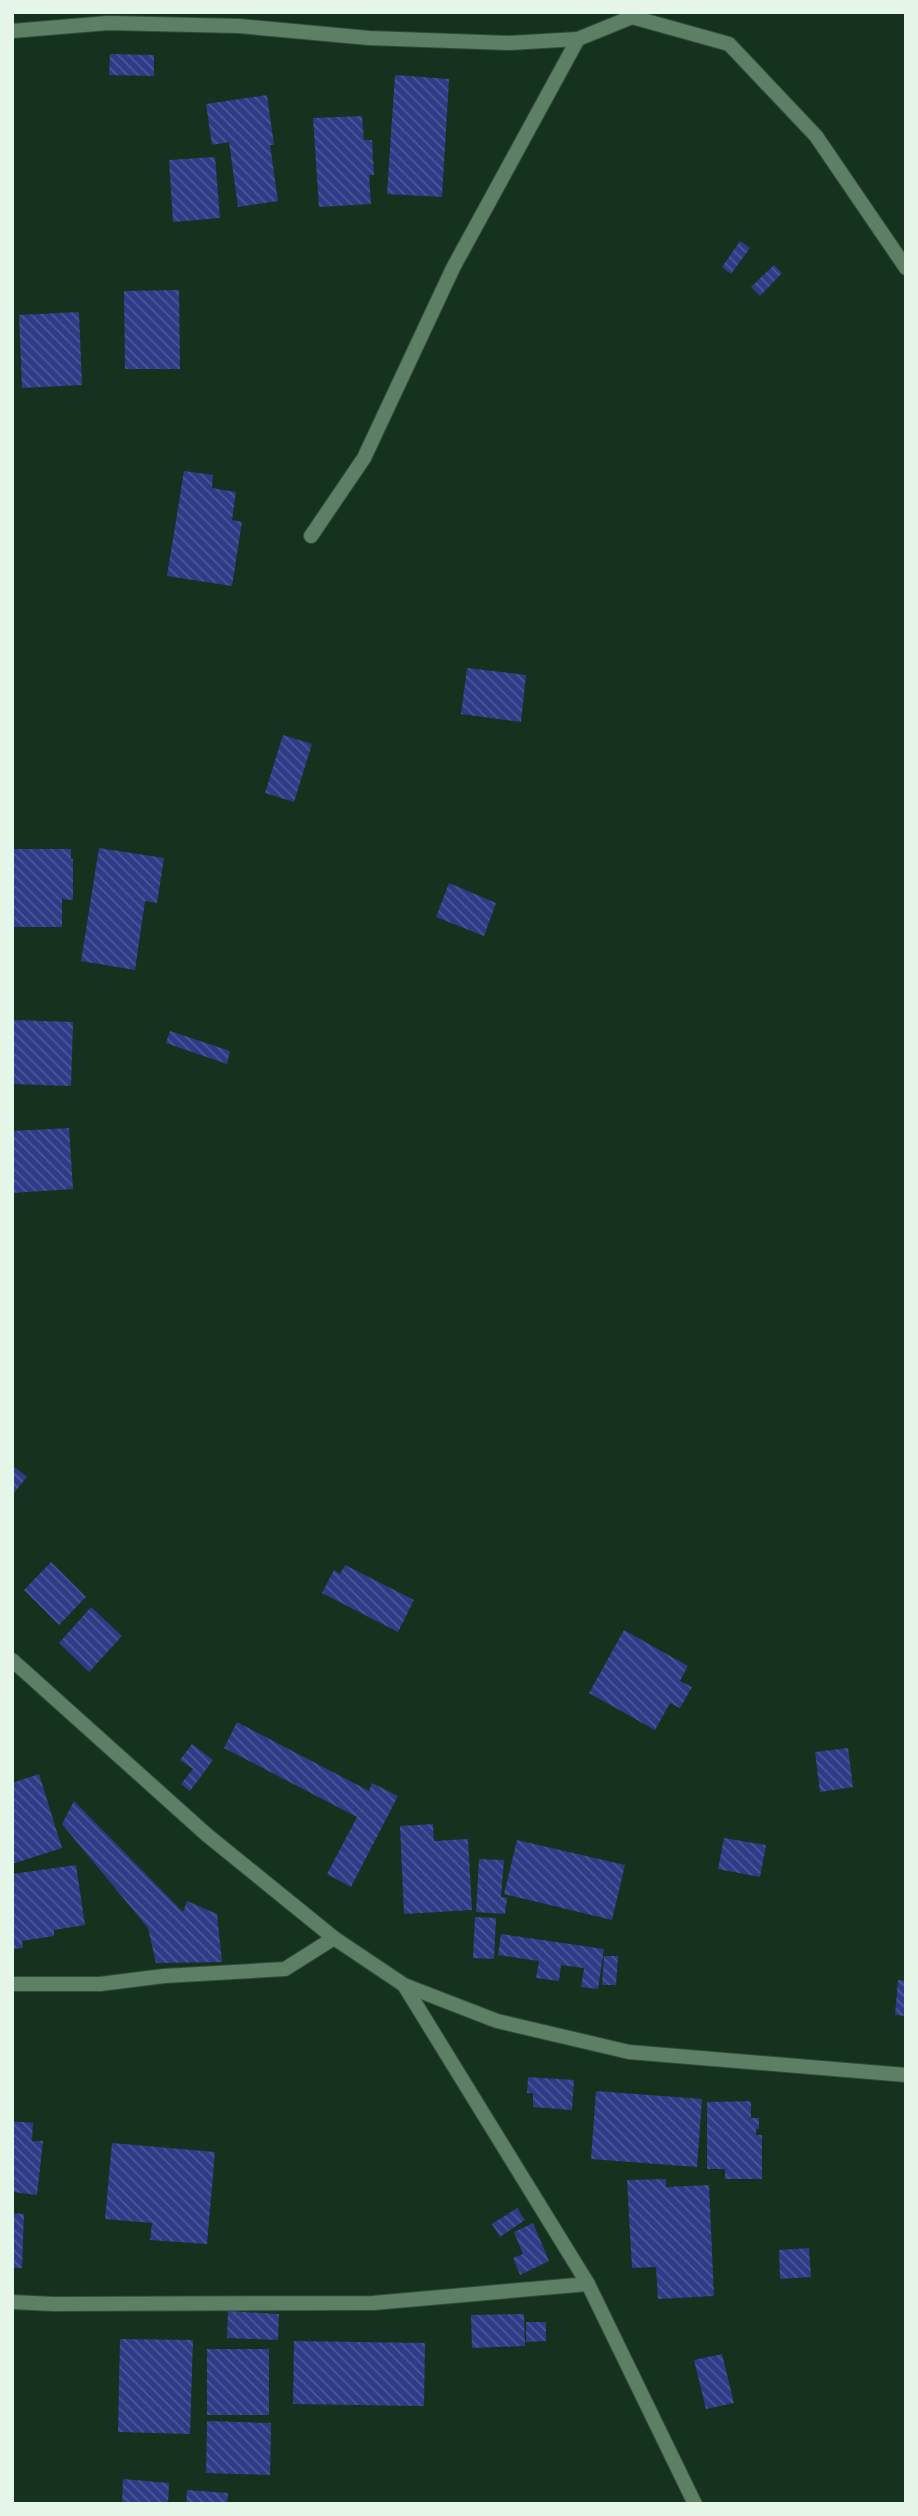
<svg xmlns="http://www.w3.org/2000/svg" width="918" height="2516" viewBox="0 0 918 2516" font-family="'PT Sans Narrow',sans-serif">
<style>
.building{fill:url(#building-back-hatch)}
.lines{fill:none;stroke-linecap:round;stroke-linejoin:round}
.street-casing{stroke:#324e3a;stroke-width:16}
.street{stroke:#5c7f65;stroke-width:14}
</style>
<defs>
<pattern id="building-back-hatch" width="6" height="6" patternUnits="userSpaceOnUse" patternTransform="scale(1.75)"><rect width="6" height="6" fill="#2e3b86"/><path d="M-1 5l2 2M0 0l6 6M5-1l2 2" fill="none" stroke="#4c5897"/></pattern>
</defs>
<rect width="100%" height="100%" fill="#15321e"/>
<!-- building -->
<g class="building">
<polygon points="110,54 154,55 154,76 109,75"/>
<polygon points="395,75 449,79 442,197 387,194"/>
<polygon points="267,95 274,145 270,145 278,201 238,207 229,142 212,145 206,104"/>
<polygon points="362,116 364,140 372,140 374,175 369,175 371,204 319,207 313,118"/>
<polygon points="215,157 220,218 173,222 169,160"/>
<polygon points="740,241 750,248 731,274 722,267"/>
<polygon points="774,265 782,273 760,296 751,287"/>
<polygon points="179,290 180,369 125,369 124,291"/>
<polygon points="79,312 82,385 22,388 19,315"/>
<polygon points="184,471 213,475 212,488 236,492 232,520 242,522 232,586 167,576"/>
<polygon points="467,668 526,675 521,722 461,714"/>
<polygon points="283,735 312,744 294,802 265,793"/>
<polygon points="99,848 164,858 157,903 145,901 135,970 81,961"/>
<polygon points="12,849 71,849 71,859 73,859 73,900 62,899 62,927 12,927"/>
<polygon points="449,883 496,903 484,936 436,917"/>
<polygon points="12,1020 73,1022 71,1086 12,1084"/>
<polygon points="170,1031 230,1051 227,1064 166,1043"/>
<polygon points="69,1128 73,1189 12,1193 12,1131"/>
<polygon points="12,1465 27,1477 14,1493 12,1492"/>
<polygon points="51,1562 86,1597 59,1625 24,1590"/>
<polygon points="345,1565 414,1600 398,1632 322,1593 334,1570 340,1574"/>
<polygon points="91,1607 122,1636 89,1672 59,1643"/>
<polygon points="624,1630 688,1666 680,1681 692,1687 680,1708 670,1703 655,1730 589,1693"/>
<polygon points="237,1722 369,1791 372,1783 398,1796 351,1887 327,1874 357,1817 224,1748"/>
<polygon points="192,1744 213,1760 190,1791 181,1784 193,1769 180,1760"/>
<polygon points="848,1748 853,1787 820,1792 815,1752"/>
<polygon points="39,1774 62,1848 12,1864 12,1783"/>
<polygon points="74,1801 183,1912 187,1901 217,1914 222,1962 156,1963 148,1928 62,1824"/>
<polygon points="433,1824 434,1841 468,1839 472,1910 404,1914 400,1826"/>
<polygon points="724,1838 766,1845 760,1877 718,1869"/>
<polygon points="517,1840 625,1865 612,1920 504,1894"/>
<polygon points="479,1859 504,1860 501,1897 507,1898 505,1914 476,1912"/>
<polygon points="76,1865 85,1925 54,1930 54,1936 22,1941 23,1948 12,1949 12,1874"/>
<polygon points="475,1917 496,1918 494,1959 473,1958"/>
<polygon points="501,1934 604,1949 598,1989 581,1987 584,1968 561,1965 559,1981 536,1978 539,1961 498,1955"/>
<polygon points="604,1956 618,1956 616,1985 602,1985"/>
<polygon points="898,1980 906,1981 906,2016 895,2015"/>
<polygon points="528,2077 574,2080 572,2110 533,2107 533,2093 527,2093"/>
<polygon points="596,2091 702,2099 697,2167 591,2159"/>
<polygon points="751,2101 751,2118 759,2118 759,2129 756,2129 756,2135 762,2135 762,2179 725,2179 725,2169 707,2169 707,2102"/>
<polygon points="12,2121 33,2123 32,2141 43,2141 37,2195 12,2192"/>
<polygon points="112,2143 215,2152 207,2244 150,2240 152,2223 105,2219"/>
<polygon points="666,2179 666,2187 709,2185 714,2296 658,2299 656,2267 632,2268 627,2180"/>
<polygon points="517,2208 525,2220 500,2237 492,2224"/>
<polygon points="12,2213 24,2214 22,2268 12,2268"/>
<polygon points="533,2223 549,2261 520,2275 513,2258 523,2254 514,2232"/>
<polygon points="809,2248 811,2277 780,2279 779,2250"/>
<polygon points="228,2311 279,2314 278,2340 227,2338"/>
<polygon points="524,2314 525,2346 472,2348 471,2315"/>
<polygon points="526,2322 546,2322 546,2341 526,2342"/>
<polygon points="120,2339 193,2340 190,2434 118,2432"/>
<polygon points="294,2341 425,2343 424,2406 293,2404"/>
<rect x="207" y="2349" width="62" height="66"/>
<polygon points="722,2354 734,2403 706,2409 694,2360"/>
<polygon points="207,2421 271,2423 270,2475 206,2473"/>
<polygon points="123,2479 169,2483 168,2504 122,2504"/>
<polygon points="187,2490 228,2493 227,2504 186,2504"/>
</g>
<g class="lines">
<defs>
<g id="street">
<polyline points="632,17 729,44 816,136 906,268"/>
<polyline points="12,31 108,23 239,26 369,38 509,43 578,39 453,268 364,458 311,536"/>
<polyline points="578,39 632,17 635,12"/>
<polyline points="12,1660 207,1835 334,1938 404,1985 497,2021 629,2052 906,2075"/>
<polyline points="12,1984 100,1984 164,1976 285,1969 334,1938"/>
<polyline points="404,1985 588,2284 695,2504"/>
<polyline points="12,2302 53,2304 373,2303 588,2284"/>
</g>
</defs>
<!-- street casing -->
<use href="#street" class="street-casing"/>
<!-- street -->
<use href="#street" class="street"/>
</g>
<!-- border -->
<rect width="918" height="2516" fill="none" stroke="#e6f7e9" stroke-width="28"/>
</svg>
